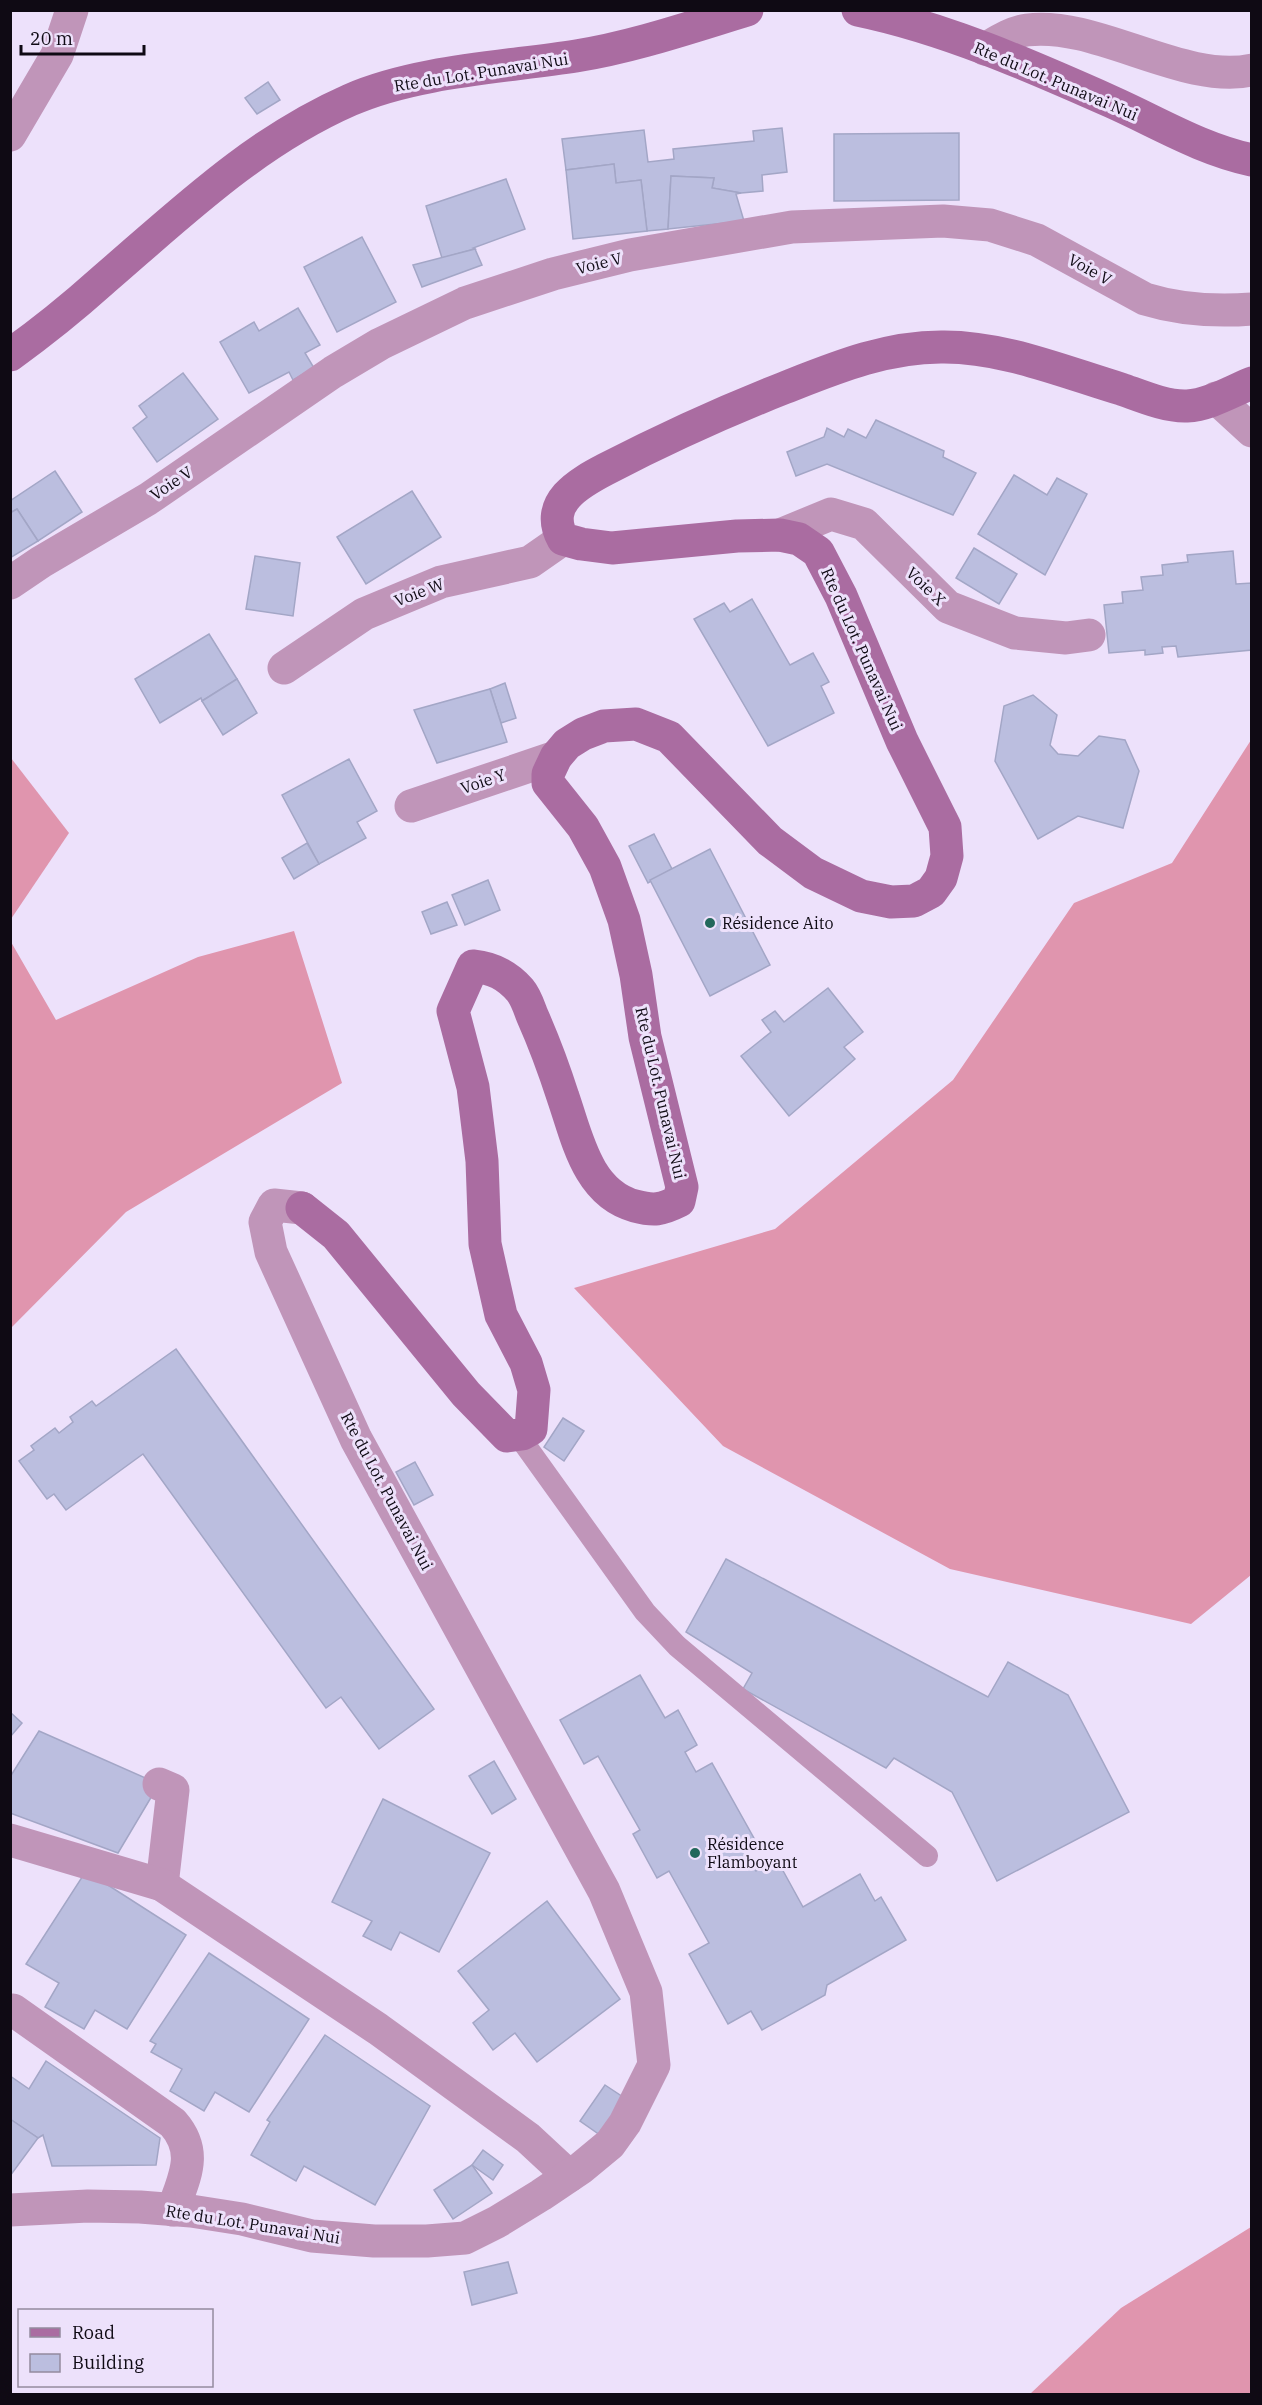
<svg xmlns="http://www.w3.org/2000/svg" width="1262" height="2405" viewBox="0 0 1262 2405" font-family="'IBM Plex Serif',serif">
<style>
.forest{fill:#e095ae}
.building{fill:#bbbedf;stroke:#a3a6c6;stroke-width:1.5}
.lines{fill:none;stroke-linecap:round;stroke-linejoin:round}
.service{stroke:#c095b9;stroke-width:22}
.minor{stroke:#c095b9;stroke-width:33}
.secondary{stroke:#aa6ca1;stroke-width:33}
.poi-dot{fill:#23685b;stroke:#ede1fb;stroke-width:2}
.labels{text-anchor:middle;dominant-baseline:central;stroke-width:6;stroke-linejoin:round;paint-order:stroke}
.street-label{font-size:16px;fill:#0f0a14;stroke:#ede1fb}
.poi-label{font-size:16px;fill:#0f0a14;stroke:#ede1fb;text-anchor:start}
</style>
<rect width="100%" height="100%" fill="#ede1fb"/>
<!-- forest -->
<g class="forest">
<polygon points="1251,740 1251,1575 1191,1624 950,1569 723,1446 574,1288 775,1229 953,1080 1074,903 1172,863"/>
<polygon points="11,758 69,833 11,919"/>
<polygon points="294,931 342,1083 126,1212 11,1328 11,942 56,1020 198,957"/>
<polygon points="1251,2227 1251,2394 1030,2394 1121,2308"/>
</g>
<!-- building -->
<g class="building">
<polygon points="268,82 280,100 257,114 245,98"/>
<polygon points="782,128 787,172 762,175 763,191 741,193 712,188 714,178 671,176 668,229 647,231 641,180 616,183 614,164 566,170 562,139 644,130 648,162 674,159 673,149 754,141 753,131"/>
<polygon points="959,133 959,200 834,201 834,134"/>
<polygon points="614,164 616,183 641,180 647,231 573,239 566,170"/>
<polygon points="671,176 714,178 712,188 741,193 736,194 744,221 668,229"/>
<polygon points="506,179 525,229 473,248 475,249 442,258 426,206"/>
<polygon points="362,237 396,302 337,332 304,267"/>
<polygon points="475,249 482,265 422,287 413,265"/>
<polygon points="298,308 320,345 305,353 314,368 293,380 289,372 249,393 220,342 254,322 259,331"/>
<polygon points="183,373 218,419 157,462 133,428 147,417 139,406"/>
<polygon points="876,420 944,451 943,457 976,473 953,515 827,464 796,476 787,452 824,437 827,428 844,437 848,429 866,438"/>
<polygon points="55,471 82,512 38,541 17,509 10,513 10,501"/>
<polygon points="1014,475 1047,495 1057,478 1087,494 1045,575 978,534"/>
<polygon points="412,491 441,537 366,584 337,537"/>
<polygon points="17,509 38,541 10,558 10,513"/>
<polygon points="974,548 1017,574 999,604 956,578"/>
<polygon points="1233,551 1236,584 1252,583 1252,650 1178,657 1176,646 1162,647 1163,653 1145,655 1145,650 1109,653 1104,605 1123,603 1122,592 1143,590 1141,577 1163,575 1162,565 1188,562 1187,555"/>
<polygon points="255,556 300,563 293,616 246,609"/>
<polygon points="752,599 790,665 813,653 829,682 821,686 834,713 768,746 694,619 724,603 730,612"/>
<polygon points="209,634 237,679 202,701 201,698 160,723 135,679"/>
<polygon points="237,679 257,713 223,735 202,701"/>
<polygon points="505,683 516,718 501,723 490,689"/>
<polygon points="490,689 507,742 437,763 414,710"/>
<polygon points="1033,695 1057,715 1050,745 1058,754 1078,756 1099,736 1125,740 1139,771 1123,828 1078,816 1038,839 995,761 1004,706"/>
<polygon points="349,759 377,811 357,822 366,838 319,864 282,795"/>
<polygon points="654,834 672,869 648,883 629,846"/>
<polygon points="307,843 319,864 294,879 282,858"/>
<polygon points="710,849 770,965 710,996 650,880"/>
<polygon points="488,880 500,910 465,925 452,895"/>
<polygon points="447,902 457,925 431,934 422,912"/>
<polygon points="828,988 863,1032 844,1047 855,1059 789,1116 741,1056 771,1032 762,1020 775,1011 784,1022"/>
<polygon points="176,1349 434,1709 379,1749 341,1697 326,1708 143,1454 66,1510 54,1494 47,1499 19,1461 34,1450 31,1446 55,1428 59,1433 73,1422 70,1417 92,1401 96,1406"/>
<polygon points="563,1418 584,1431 564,1461 544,1447"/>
<polygon points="415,1462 433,1495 414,1505 396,1472"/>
<polygon points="726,1559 988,1697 1008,1662 1068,1695 1129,1812 997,1881 952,1792 894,1758 886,1768 743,1689 752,1673 686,1632"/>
<polygon points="640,1675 665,1718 678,1710 697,1745 685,1752 696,1772 712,1763 755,1840 743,1847 756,1871 776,1858 803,1907 860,1874 875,1901 881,1897 906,1940 827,1985 825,1995 762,2030 751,2011 728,2024 689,1954 709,1943 669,1871 657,1878 633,1834 640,1830 598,1756 584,1764 560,1720"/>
<polygon points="10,1712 22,1723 10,1737"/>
<polygon points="39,1731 159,1784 118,1853 10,1813 10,1777"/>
<polygon points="494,1761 516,1799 492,1814 469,1776"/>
<polygon points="383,1799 490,1853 439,1952 400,1932 391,1950 363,1936 372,1921 332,1902"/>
<polygon points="86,1871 186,1935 127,2029 95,2010 84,2029 45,2007 59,1983 26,1964"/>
<polygon points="547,1901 620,1999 537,2062 515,2033 493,2050 473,2023 489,2010 458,1971"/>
<polygon points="209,1953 309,2019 249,2112 215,2092 204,2111 170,2091 182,2069 151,2052 156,2044 150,2041"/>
<polygon points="325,2035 430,2106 375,2205 304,2166 296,2181 251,2155 270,2122 267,2120"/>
<polygon points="46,2061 160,2138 156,2165 52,2166 43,2135 38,2138 10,2119 10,2076 29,2089"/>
<polygon points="605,2085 626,2099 600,2135 580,2121"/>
<polygon points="10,2119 38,2138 10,2176"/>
<polygon points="483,2150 503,2165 493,2180 472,2165"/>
<polygon points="472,2165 492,2193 453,2219 434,2190"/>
<polygon points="508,2262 517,2293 472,2305 464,2272"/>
</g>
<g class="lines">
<!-- service -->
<polyline class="service" points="518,1435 645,1612 677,1646 927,1856"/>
<!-- minor -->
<g class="minor">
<path d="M985,49C997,42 1012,32 1027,30C1097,21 1183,85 1252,70"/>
<polyline points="10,135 57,55 72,10"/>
<polyline points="1216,398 1252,431"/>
<polyline points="780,535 831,514 864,524 948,607 1015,633 1066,638 1089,635"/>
<path d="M10,583L41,562L148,499L333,372L380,344L465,303L553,274L630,255L792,227L943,221L990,225L1037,240L1145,299C1181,310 1214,312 1252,309"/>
<polyline points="284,668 364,614 441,582 530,562 563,539"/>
<polyline points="411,806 556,757"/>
<polyline points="159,1784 173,1790 162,1885"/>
<polyline points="10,1840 162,1885 378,2029 528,2138 569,2176"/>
<path d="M13,2010L173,2123C199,2153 184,2177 173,2210"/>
<polyline points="10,2210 88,2206 140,2207 191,2211 242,2219 312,2236 374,2241 427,2241 465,2238 497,2222 541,2195 581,2168 610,2144 625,2123 654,2065 646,1992 604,1891 356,1439 271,1252 265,1222 274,1205 302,1208"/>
</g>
<!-- secondary -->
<g class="secondary">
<path d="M858,10C945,28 1031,66 1112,102C1159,123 1201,149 1252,160"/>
<path d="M10,355C42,332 73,307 102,281C180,214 254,142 350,100C416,71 505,67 576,56C633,47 691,27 747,10"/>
<path d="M302,1208L336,1235L466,1394L507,1436L522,1434L531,1429L534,1390L526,1363L501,1315L485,1244L482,1161L473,1087L453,1011L473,966C493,968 507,975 520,990C526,997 529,1007 532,1015C544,1042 554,1069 563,1097C577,1137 587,1193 635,1206C654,1211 661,1210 679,1201L682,1187L645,1037L636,975L624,920L605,867L583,827L548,783V774L556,757L567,744L583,734L604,726L636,724L669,737L770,841L813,873L861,896L891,902L914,901L931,892L941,878L947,856L945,827L902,741L841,596L818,552L799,539L780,535L737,536L612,548L581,544L563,539C543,503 579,483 606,469C664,439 723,412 784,388C835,368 885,347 941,347C1002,346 1064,372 1121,389C1141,396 1166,407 1187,406C1209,405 1232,391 1252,383"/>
</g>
</g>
<!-- markers -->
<g class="poi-dot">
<circle cx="710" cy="923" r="6"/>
<circle cx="695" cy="1853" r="6"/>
</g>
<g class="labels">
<!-- street labels -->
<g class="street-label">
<text transform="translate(481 72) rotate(-9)">Rte du Lot. Punavai Nui</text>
<text transform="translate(1056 81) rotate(23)">Rte du Lot. Punavai Nui</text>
<text transform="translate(599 263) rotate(-14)">Voie V</text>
<text transform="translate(1090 269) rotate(29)">Voie V</text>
<text transform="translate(171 483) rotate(-34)">Voie V</text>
<text transform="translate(926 586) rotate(44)">Voie X</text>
<text transform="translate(419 592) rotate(-21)">Voie W</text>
<text transform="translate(862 649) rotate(66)">Rte du Lot. Punavai Nui</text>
<text transform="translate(483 781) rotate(-19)">Voie Y</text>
<text transform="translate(661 1093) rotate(77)">Rte du Lot. Punavai Nui</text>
<text transform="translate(387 1491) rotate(62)">Rte du Lot. Punavai Nui</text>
<text transform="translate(253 2224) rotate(9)">Rte du Lot. Punavai Nui</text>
</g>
<!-- poi labels -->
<g class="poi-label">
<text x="722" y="923">Résidence Aito</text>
<text x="707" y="1844">Résidence<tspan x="707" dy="18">Flamboyant</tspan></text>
</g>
</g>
<!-- border -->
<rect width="1262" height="2405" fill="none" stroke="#0f0a14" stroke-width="24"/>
<!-- legend -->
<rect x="18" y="2309" width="195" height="78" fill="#ede1fb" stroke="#948b9f" stroke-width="1.5"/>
<rect x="30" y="2328" width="30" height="9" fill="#aa6ca1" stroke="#948b9f" stroke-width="1.5"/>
<text x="72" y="2339" font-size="18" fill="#0f0a14">Road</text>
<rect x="30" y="2354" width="30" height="18" fill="#bbbedf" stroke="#948b9f" stroke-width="1.5"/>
<text x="72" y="2369" font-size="18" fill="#0f0a14">Building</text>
<!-- scale -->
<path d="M21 45v9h123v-9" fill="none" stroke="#0f0a14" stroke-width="3"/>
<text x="30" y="45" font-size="18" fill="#0f0a14" stroke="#ede1fb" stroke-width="4.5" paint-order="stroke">20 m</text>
</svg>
